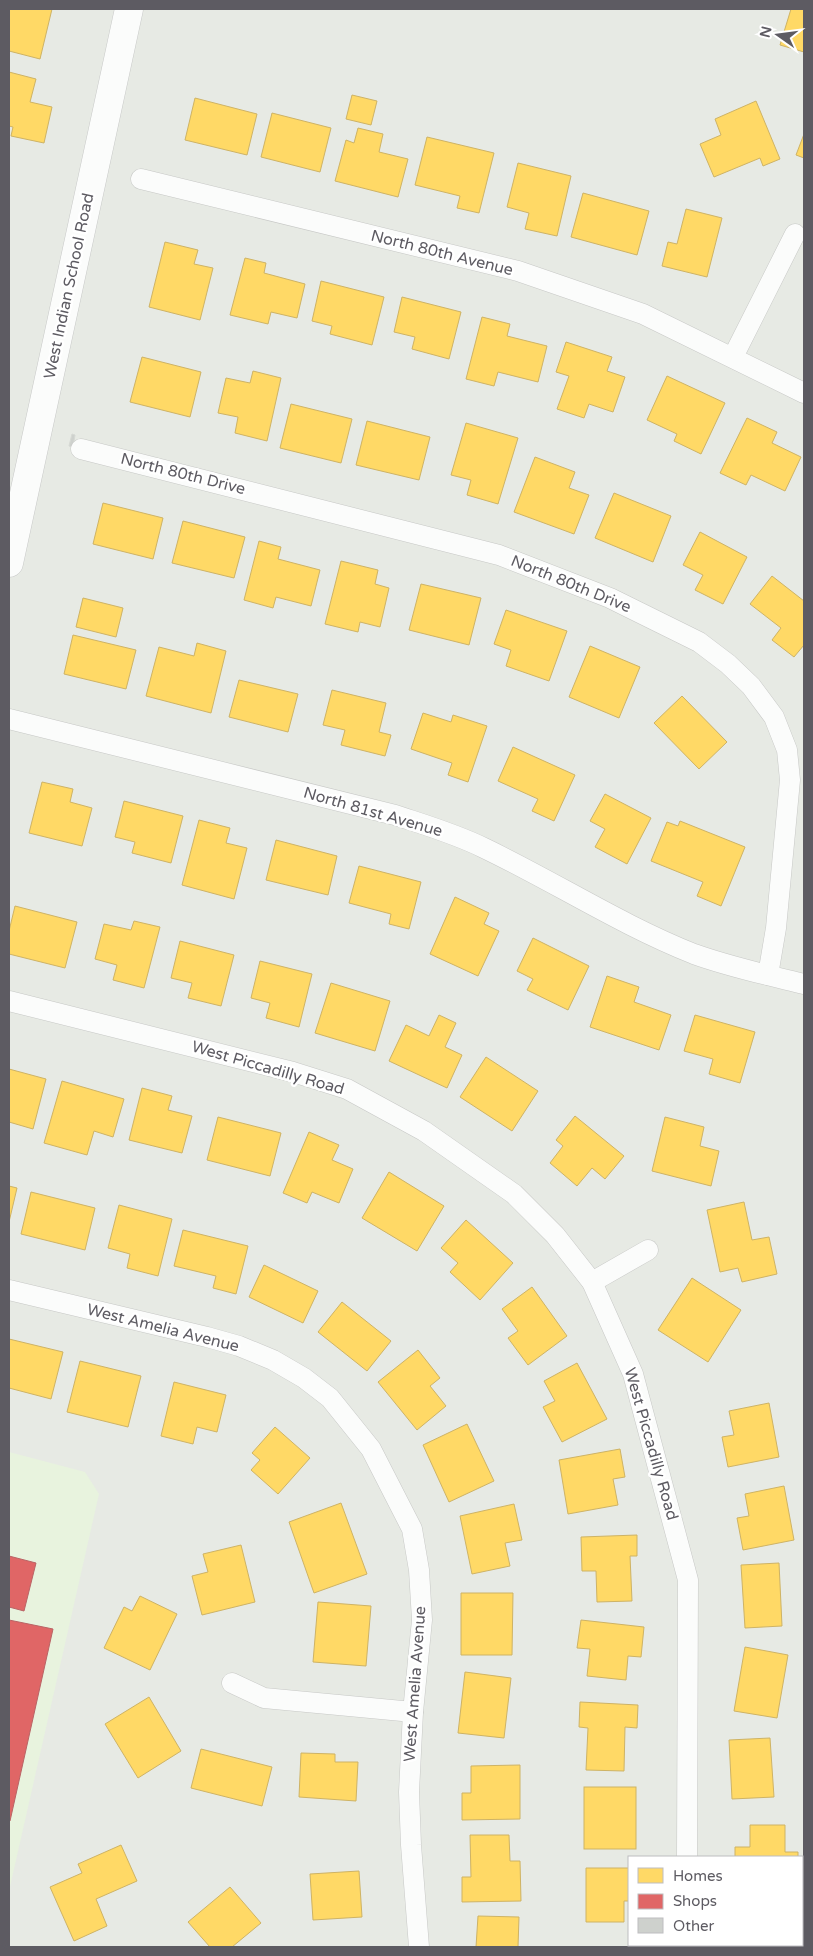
<svg xmlns="http://www.w3.org/2000/svg" width="813" height="1956" viewBox="0 0 813 1956" font-family="'Varela Round',sans-serif">
<style>
.commercial{fill:#e8f3de}
.homes{fill:#ffd966;stroke:#ceb365}
.shops{fill:#e06666;stroke:#b96365}
.building{fill:#ced1cd;stroke:#d6d9d4}
.lines{fill:none;stroke-linecap:round;stroke-linejoin:round}
.street-casing{stroke:#c7c8c6;stroke-width:21}
.secondary-casing{stroke:#c7c8c7;stroke-width:29}
.street{stroke:#fbfcfb;stroke-width:20}
.secondary{stroke:#fbfcfb;stroke-width:28}
.labels{text-anchor:middle;dominant-baseline:central;stroke-width:5;stroke-linejoin:round;paint-order:stroke}
.street-label{font-size:16px;fill:#5d5b62;stroke:#fff}
</style>
<rect width="100%" height="100%" fill="#e7eae4"/>
<!-- commercial -->
<polygon class="commercial" points="9,1452 85,1472 99,1494 9,1891"/>
<!-- homes -->
<g class="homes">
<polygon points="9,9 52,9 40,59 9,51"/>
<polygon points="791,9 804,9 804,52 780,45"/>
<polygon points="9,72 36,79 30,102 52,107 44,143 11,136 13,127 9,126"/>
<polygon points="352,95 377,101 371,125 346,119"/>
<polygon points="195,98 257,114 247,155 185,140"/>
<polygon points="756,101 780,159 763,166 760,158 714,177 700,144 721,135 715,119"/>
<polygon points="272,113 331,128 320,172 261,157"/>
<polygon points="358,128 383,134 379,152 408,159 398,197 335,181 346,140 354,143"/>
<polygon points="804,134 804,158 796,155"/>
<polygon points="427,137 494,153 479,213 457,208 460,196 415,185"/>
<polygon points="518,163 571,176 557,236 525,229 529,213 507,207"/>
<polygon points="583,193 649,211 637,255 571,237"/>
<polygon points="686,209 722,218 707,277 662,266 668,242 677,244"/>
<polygon points="165,242 198,250 194,264 213,268 200,320 149,307"/>
<polygon points="245,258 266,263 264,273 305,284 297,318 271,312 268,324 230,315"/>
<polygon points="321,281 384,297 372,345 330,334 332,326 312,321"/>
<polygon points="402,297 461,312 449,359 412,349 415,337 394,332"/>
<polygon points="482,317 510,324 507,336 547,346 538,382 498,372 494,386 466,379"/>
<polygon points="566,342 612,357 607,371 625,377 613,412 589,404 584,418 557,409 569,376 556,372"/>
<polygon points="142,357 201,372 190,417 130,402"/>
<polygon points="253,371 281,378 267,441 235,433 238,417 218,413 226,378 250,383"/>
<polygon points="667,376 725,403 701,454 674,441 677,434 647,420"/>
<polygon points="291,404 352,419 341,463 280,448"/>
<polygon points="747,418 777,432 772,443 801,457 785,491 751,475 746,485 720,473"/>
<polygon points="367,421 430,437 419,480 356,465"/>
<polygon points="466,423 518,438 498,504 467,495 471,480 451,475"/>
<polygon points="535,457 575,472 569,488 589,495 574,534 514,512"/>
<polygon points="614,493 671,516 653,562 595,538"/>
<polygon points="103,503 163,518 153,559 93,544"/>
<polygon points="183,521 245,537 234,578 172,563"/>
<polygon points="700,532 747,557 723,604 695,590 703,575 683,565"/>
<polygon points="259,541 281,547 278,559 320,570 311,606 276,597 273,608 244,600"/>
<polygon points="341,561 378,570 375,584 389,588 380,627 360,622 358,632 325,624"/>
<polygon points="772,576 804,601 804,645 794,657 772,640 781,628 750,604"/>
<polygon points="421,584 481,598 469,645 409,630"/>
<polygon points="83,598 123,608 116,637 76,627"/>
<polygon points="506,610 567,631 549,681 506,666 511,650 494,644"/>
<polygon points="73,635 136,650 126,689 64,674"/>
<polygon points="197,643 226,651 211,713 146,696 159,647 194,656"/>
<polygon points="590,646 640,667 619,718 569,697"/>
<polygon points="239,680 298,694 288,732 229,717"/>
<polygon points="332,690 386,703 379,732 391,735 385,756 341,745 345,730 323,725"/>
<polygon points="682,696 727,742 699,769 654,723"/>
<polygon points="423,713 451,722 453,715 487,726 468,782 448,775 452,763 411,749"/>
<polygon points="513,747 575,775 554,821 532,811 538,799 498,781"/>
<polygon points="42,782 73,789 70,802 92,808 82,846 29,833"/>
<polygon points="605,794 651,818 627,864 595,847 605,829 590,821"/>
<polygon points="124,801 183,816 171,863 132,853 135,842 115,837"/>
<polygon points="199,820 230,828 226,843 247,848 234,899 182,885"/>
<polygon points="680,821 745,847 721,906 697,896 703,882 651,861 667,822 678,826"/>
<polygon points="276,840 337,856 328,895 266,880"/>
<polygon points="359,866 421,882 409,929 389,924 391,914 349,903"/>
<polygon points="455,897 489,913 484,924 499,931 478,976 430,954"/>
<polygon points="15,906 77,922 65,968 9,954 9,931"/>
<polygon points="134,921 160,927 144,988 113,980 117,965 95,959 104,924 131,930"/>
<polygon points="533,938 589,966 568,1010 527,990 533,979 517,971"/>
<polygon points="180,941 234,955 221,1006 188,998 192,983 171,978"/>
<polygon points="260,961 312,974 299,1027 266,1018 270,1003 251,998"/>
<polygon points="607,976 639,987 634,1002 671,1015 659,1050 590,1027"/>
<polygon points="331,983 390,1001 375,1051 315,1033"/>
<polygon points="439,1015 456,1023 445,1047 462,1055 447,1088 389,1061 406,1025 429,1036"/>
<polygon points="695,1015 755,1032 740,1083 709,1074 713,1059 684,1051"/>
<polygon points="486,1057 538,1091 512,1131 460,1097"/>
<polygon points="9,1069 46,1079 33,1129 9,1122"/>
<polygon points="62,1081 124,1099 113,1137 94,1131 87,1155 44,1143"/>
<polygon points="142,1088 172,1096 168,1110 192,1116 182,1153 129,1140"/>
<polygon points="575,1116 624,1156 605,1179 592,1168 577,1186 550,1163 563,1146 556,1140"/>
<polygon points="218,1117 281,1133 270,1176 207,1160"/>
<polygon points="665,1117 704,1127 700,1146 719,1151 711,1186 652,1171"/>
<polygon points="309,1132 339,1145 332,1160 353,1169 339,1203 312,1192 307,1203 283,1193"/>
<polygon points="389,1172 444,1206 417,1251 362,1218"/>
<polygon points="9,1186 17,1188 9,1222"/>
<polygon points="31,1192 95,1208 85,1250 21,1234"/>
<polygon points="744,1202 752,1240 769,1237 777,1274 742,1282 738,1268 720,1272 707,1210"/>
<polygon points="119,1205 172,1219 158,1276 127,1268 130,1254 108,1248"/>
<polygon points="466,1220 513,1263 480,1300 450,1272 458,1263 441,1248"/>
<polygon points="183,1230 248,1246 236,1294 213,1288 216,1276 174,1266"/>
<polygon points="264,1265 318,1291 303,1323 249,1297"/>
<polygon points="692,1278 741,1310 708,1362 658,1330"/>
<polygon points="532,1287 567,1336 528,1365 508,1338 518,1331 502,1309"/>
<polygon points="342,1302 391,1341 367,1371 318,1332"/>
<polygon points="9,1339 63,1352 51,1399 9,1388"/>
<polygon points="418,1350 440,1378 430,1386 446,1406 417,1430 378,1382"/>
<polygon points="80,1361 141,1376 128,1427 67,1412"/>
<polygon points="577,1363 607,1419 562,1442 543,1407 555,1401 544,1381"/>
<polygon points="174,1382 226,1395 217,1432 197,1427 193,1444 161,1436"/>
<polygon points="769,1403 779,1457 728,1467 722,1437 734,1435 729,1411"/>
<polygon points="467,1424 494,1481 449,1502 423,1445"/>
<polygon points="275,1427 310,1458 278,1494 251,1470 260,1460 252,1453"/>
<polygon points="620,1449 625,1477 613,1479 618,1505 568,1514 559,1460"/>
<polygon points="784,1486 794,1540 743,1550 737,1518 749,1516 745,1494"/>
<polygon points="341,1503 367,1574 314,1593 289,1522"/>
<polygon points="514,1504 522,1540 505,1543 510,1566 472,1574 460,1516"/>
<polygon points="637,1535 637,1556 630,1556 632,1601 597,1602 596,1571 582,1571 581,1537"/>
<polygon points="241,1545 255,1602 202,1615 192,1576 208,1572 203,1554"/>
<polygon points="779,1563 782,1626 745,1628 741,1565"/>
<polygon points="461,1593 513,1593 512,1655 461,1655"/>
<polygon points="140,1596 177,1614 150,1670 104,1648 124,1607 132,1611"/>
<polygon points="318,1602 371,1606 366,1666 313,1662"/>
<polygon points="581,1620 644,1627 641,1657 628,1656 626,1680 587,1676 590,1649 577,1648"/>
<polygon points="745,1647 788,1655 777,1718 734,1711"/>
<polygon points="465,1672 511,1678 504,1738 458,1733"/>
<polygon points="149,1697 181,1751 138,1778 105,1724"/>
<polygon points="580,1702 638,1705 637,1728 625,1727 624,1771 586,1770 588,1728 579,1727"/>
<polygon points="770,1738 774,1797 732,1799 729,1740"/>
<polygon points="201,1749 272,1767 262,1806 191,1788"/>
<polygon points="301,1753 335,1754 335,1762 358,1762 356,1801 299,1797"/>
<polygon points="520,1765 520,1819 462,1820 462,1793 471,1793 471,1766"/>
<rect x="584" y="1787" width="52" height="62"/>
<polygon points="750,1825 785,1825 785,1852 798,1852 798,1857 735,1857 735,1847 750,1847"/>
<polygon points="470,1835 509,1835 510,1861 520,1861 521,1901 462,1902 462,1877 471,1877"/>
<polygon points="121,1845 137,1881 96,1899 107,1926 74,1941 50,1887 82,1873 78,1864"/>
<polygon points="586,1868 629,1868 629,1901 624,1901 624,1922 586,1922"/>
<polygon points="359,1871 362,1917 313,1920 310,1874"/>
<polygon points="230,1887 261,1923 232,1947 210,1947 188,1922"/>
<polygon points="478,1916 519,1917 518,1947 476,1947"/>
<rect x="737" y="1945" width="38" height="2"/>
</g>
<!-- shops -->
<g class="shops">
<polygon points="9,1556 36,1563 24,1611 9,1607"/>
<polygon points="9,1620 53,1629 10,1821 9,1820"/>
</g>
<!-- building -->
<polygon class="building" points="72,434 75,435 73,447 69,446"/>
<g class="lines">
<defs>
<g id="street">
<polyline points="141,179 518,271 643,314 804,393"/>
<polyline points="733,357 795,234"/>
<polyline points="81,449 499,555 610,598 699,642 728,664 751,686 774,717 787,750 790,780 776,928 768,975"/>
<path d="M9,719L395,815C425,825 456,834 484,848C555,882 621,925 694,954C730,967 767,975 804,984"/>
<polyline points="9,1001 293,1072 347,1089 424,1131 514,1194 555,1235 592,1282 633,1374 688,1580 687,1857"/>
<polyline points="592,1282 648,1250"/>
<polyline points="9,1290 207,1337 239,1346 273,1360 304,1378 330,1398 371,1449 412,1529 419,1570 422,1620 413,1712 409,1792 411,1845 419,1947"/>
<polyline points="232,1683 264,1698 413,1712"/>
<polyline points="690,1945 690,1947"/>
</g>
<polyline id="secondary" points="9,563 129,9"/>
</defs>
<!-- street casing -->
<use href="#street" class="street-casing"/>
<!-- secondary casing -->
<use href="#secondary" class="secondary-casing"/>
<!-- street -->
<use href="#street" class="street"/>
<!-- secondary -->
<use href="#secondary" class="secondary"/>
</g>
<g class="labels">
<!-- street labels -->
<g class="street-label">
<text transform="translate(442 253) rotate(14)">North 80th Avenue</text>
<text transform="translate(69 286) rotate(-78)">West Indian School Road</text>
<text transform="translate(183 474) rotate(14)">North 80th Drive</text>
<text transform="translate(571 584) rotate(22)">North 80th Drive</text>
<text transform="translate(373 812) rotate(16)">North 81st Avenue</text>
<text transform="translate(268 1068) rotate(16)">West Piccadilly Road</text>
<text transform="translate(163 1328) rotate(14)">West Amelia Avenue</text>
<text transform="translate(651 1444) rotate(74)">West Piccadilly Road</text>
<text transform="translate(415 1684) rotate(-86)">West Amelia Avenue</text>
</g>
</g>
<!-- border -->
<rect width="813" height="1956" fill="none" stroke="#5d5b62" stroke-width="20"/>
<!-- legend -->
<rect x="628" y="1856" width="175" height="90" fill="#ffffff" stroke="#bebdc0"/>
<rect x="638" y="1868" width="25" height="15" fill="#ffd966" stroke="#bebdc0"/>
<text x="673" y="1881" font-size="15" fill="#5d5b62">Homes</text>
<rect x="638" y="1894" width="25" height="15" fill="#e06666" stroke="#bebdc0"/>
<text x="673" y="1906" font-size="15" fill="#5d5b62">Shops</text>
<rect x="638" y="1918" width="25" height="15" fill="#ced1cd" stroke="#bebdc0"/>
<text x="673" y="1931" font-size="15" fill="#5d5b62">Other</text>
<!-- north arrow -->
<g transform="translate(778 35) rotate(284)" stroke="#ffffff" stroke-width="4" paint-order="stroke">
<path d="M0-4L9 19L0 12L-9 19Z" fill="#5d5b62"/>
<text y="-8" font-size="14" font-weight="bold" text-anchor="middle" fill="#5d5b62">N</text>
</g>
</svg>
